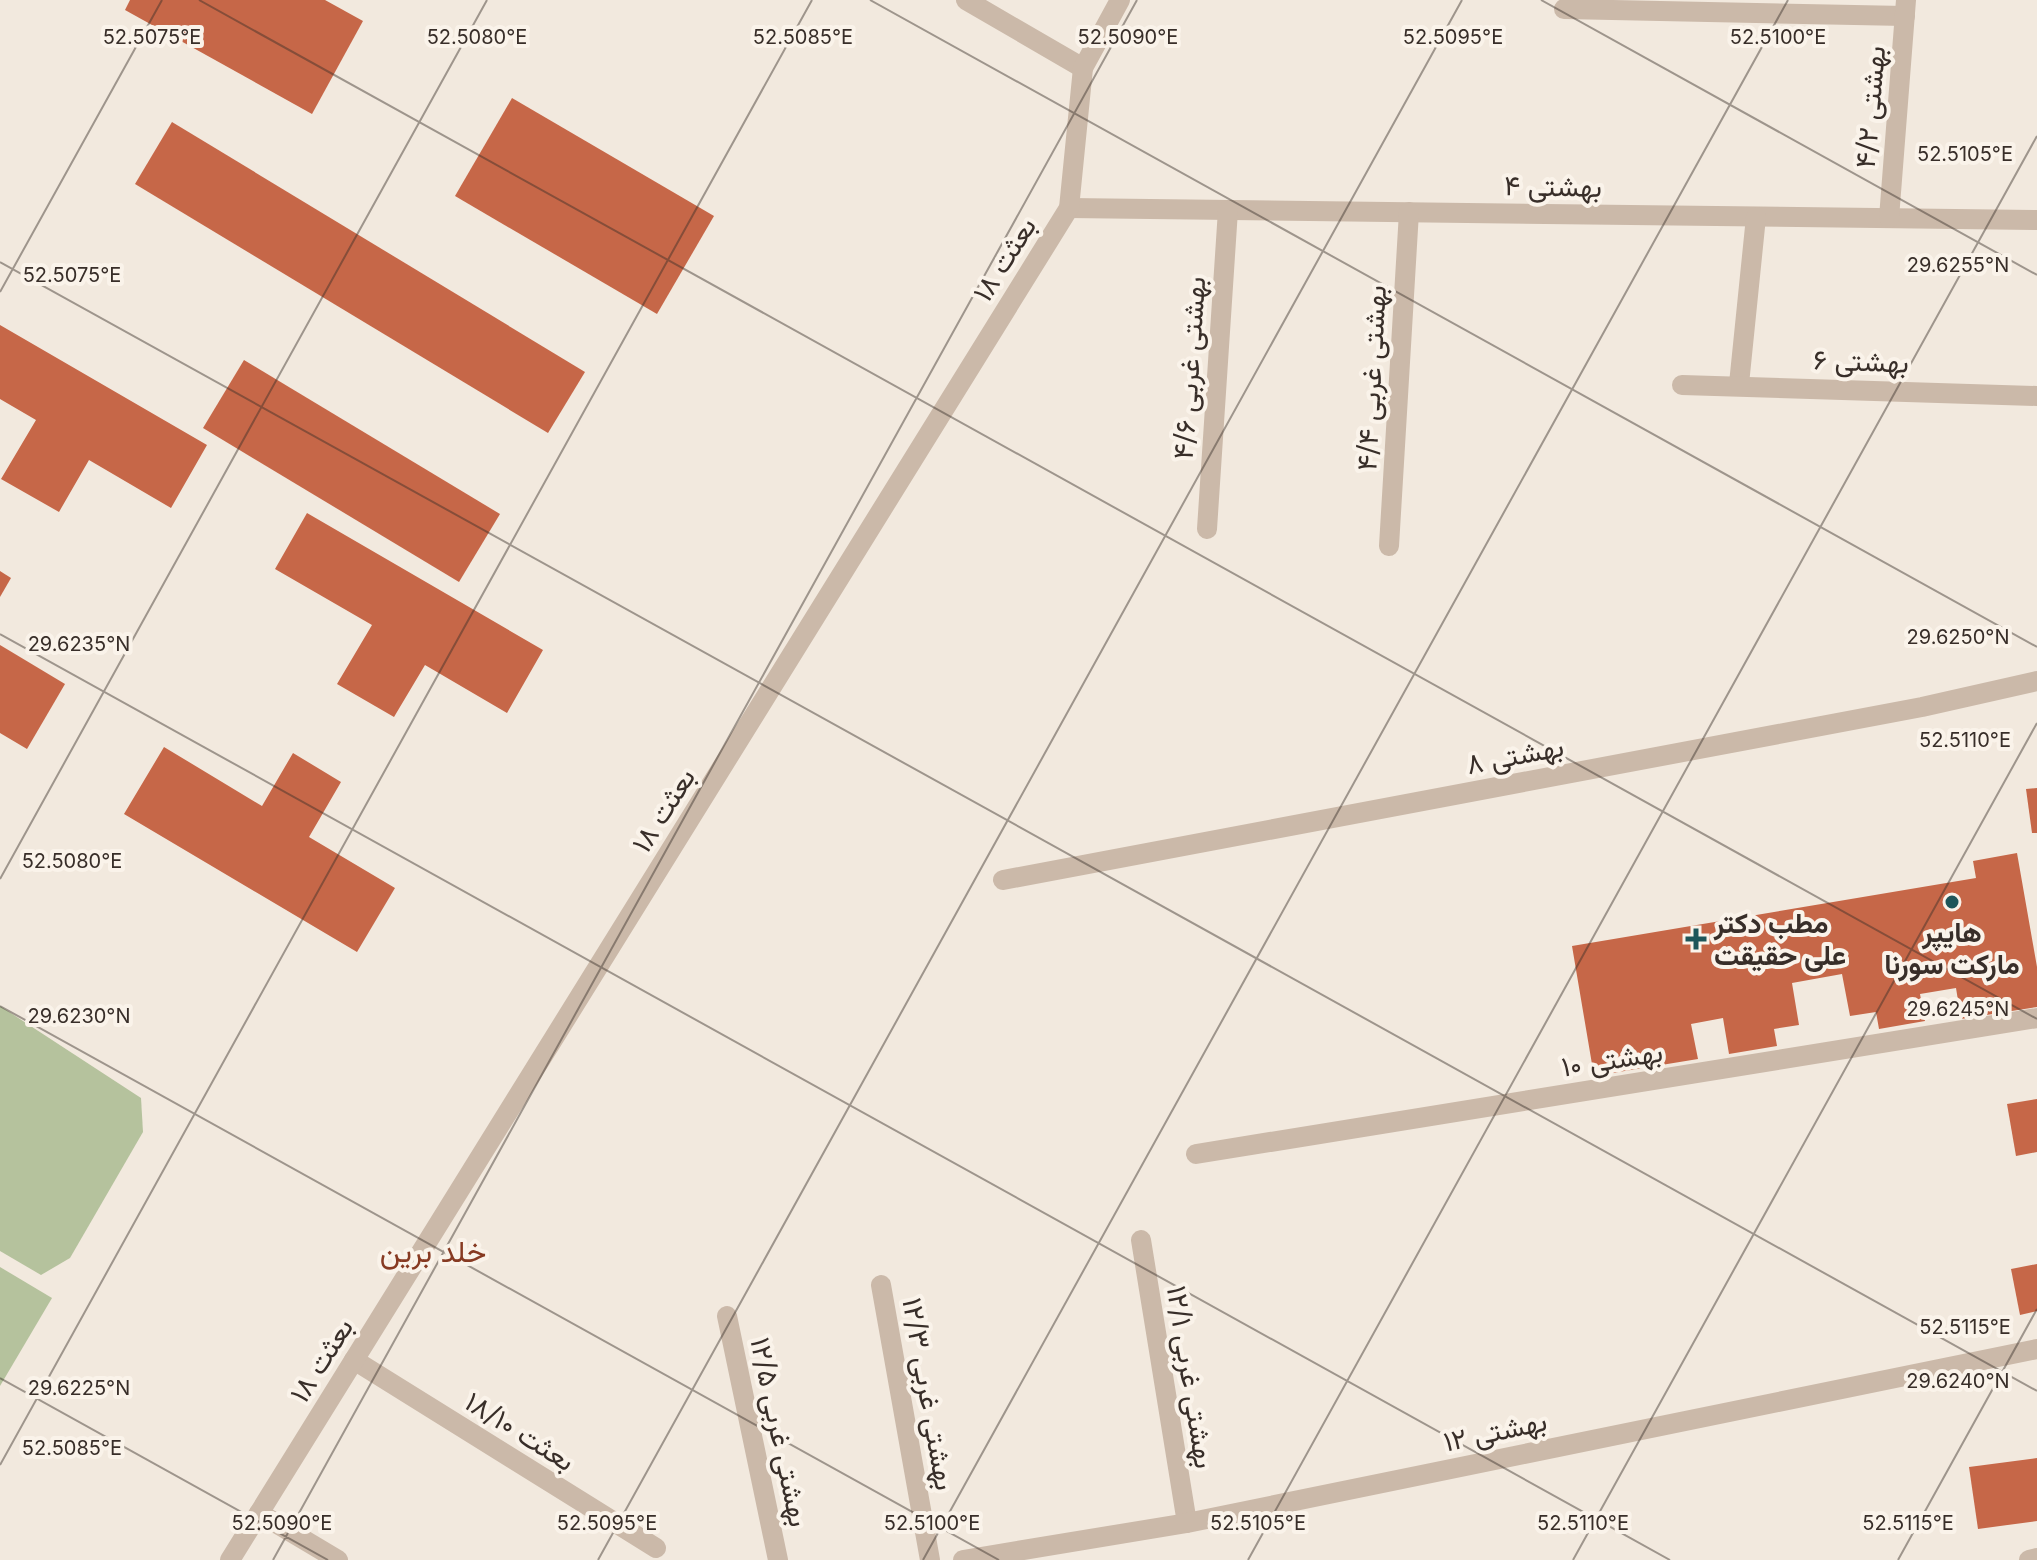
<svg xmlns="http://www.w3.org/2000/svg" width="2037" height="1560" viewBox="0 0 2037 1560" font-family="Inter,Vazirmatn,sans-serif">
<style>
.green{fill:#b5c29d}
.building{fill:#c66748}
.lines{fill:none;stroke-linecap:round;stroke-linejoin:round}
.minor{stroke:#cbb9a9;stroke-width:20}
.ticks{fill:none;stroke:#382e29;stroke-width:2;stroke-opacity:0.45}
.poi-dot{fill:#1e565a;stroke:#faf3ea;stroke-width:3}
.labels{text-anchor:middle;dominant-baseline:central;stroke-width:8;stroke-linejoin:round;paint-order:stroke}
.street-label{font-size:28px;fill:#382e29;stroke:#faf3ea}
.poi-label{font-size:28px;font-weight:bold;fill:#382e29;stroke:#faf3ea;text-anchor:start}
.neighbourhood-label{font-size:30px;fill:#873a22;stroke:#faf3ea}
.ticks-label{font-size:20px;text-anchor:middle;fill:#382e29;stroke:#faf3ea;stroke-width:8;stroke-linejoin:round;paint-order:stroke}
</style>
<rect width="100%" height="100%" fill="#f2e9de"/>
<!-- green -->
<g class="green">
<polygon points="0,1006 141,1098 143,1132 70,1258 41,1275 0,1251"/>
<polygon points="0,1267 52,1298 0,1386"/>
</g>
<!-- building -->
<g class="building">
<polygon points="130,0 325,0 363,21 312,114 125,10"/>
<polygon points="512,98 714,216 657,314 455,196"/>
<polygon points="172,122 585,372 548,433 135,184"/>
<polygon points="0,325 207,445 171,508 89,460 59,512 1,479 36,420 0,399"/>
<polygon points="244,360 500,514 459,582 203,428"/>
<polygon points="307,513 543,650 507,713 425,665 394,717 337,684 372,625 275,569"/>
<polygon points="0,571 11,578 0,597"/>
<polygon points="0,645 65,684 27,749 0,733"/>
<polygon points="164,747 262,806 293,753 341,782 309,837 395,888 357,952 124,814"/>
<polygon points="2037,788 2037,833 2032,833 2026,789"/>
<polygon points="2017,853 2037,967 2037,1007 1961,1019 1956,988 1920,994 1925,1021 1879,1029 1876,1012 1850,1016 1842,974 1792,983 1799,1025 1774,1029 1777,1046 1729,1054 1723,1018 1691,1024 1698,1059 1594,1076 1572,946 1976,878 1973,861"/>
<polygon points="2037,1099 2037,1152 2016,1156 2007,1104"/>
<polygon points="2037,1264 2037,1311 2020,1315 2011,1269"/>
<polygon points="2037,1458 2037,1521 1978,1529 1969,1467"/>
</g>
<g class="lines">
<!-- minor -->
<g class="minor">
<polyline points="966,0 1083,68"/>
<polyline points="1564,9 1905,16"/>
<polyline points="1069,208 2037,220"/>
<polyline points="1889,218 1906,0"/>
<polyline points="1739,384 1756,217"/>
<polyline points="1682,385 2037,396"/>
<polyline points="1207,529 1228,210"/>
<polyline points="1389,546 1409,212"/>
<polyline points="1003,880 1922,707 2037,681"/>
<polyline points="1196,1154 2037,1018"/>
<polyline points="1141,1240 1187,1523"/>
<polyline points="881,1285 930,1560"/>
<polyline points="727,1316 778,1560"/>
<polyline points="354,1360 656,1548"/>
<polyline points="259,1513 338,1560"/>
<polyline points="230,1560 1069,208 1083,68 1120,0"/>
<polyline points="963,1560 1187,1523 2037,1349"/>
<polyline points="2029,1560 2037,1558"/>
</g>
</g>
<!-- ticks -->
<path class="ticks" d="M199,0L2037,1019M870,0L2037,647M1541,0L2037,275M0,262L2037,1391M0,292L162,0M0,634L1670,1560M0,879L487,0M0,1006L999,1560M0,1378L328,1560M0,1465L812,0M273,1560L1137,0M598,1560L1462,0M923,1560L1788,0M1248,1560L2037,136M1573,1560L2037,723M1898,1560L2037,1309"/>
<!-- markers -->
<g class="poi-dot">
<circle cx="1952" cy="902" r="8"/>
<path d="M1692 927h8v8h8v8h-8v8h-8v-8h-8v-8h8z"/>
</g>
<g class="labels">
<!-- street labels -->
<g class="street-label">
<text transform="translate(1870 107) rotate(-85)">۴/۲ بهشتی</text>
<text transform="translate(1553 186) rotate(1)">۴ بهشتی</text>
<text transform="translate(1004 259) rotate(-58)">بعثت ۱۸</text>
<text transform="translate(1861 361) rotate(2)">۶ بهشتی</text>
<text transform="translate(1189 368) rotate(-86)">۴/۶ بهشتی غربی</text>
<text transform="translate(1371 378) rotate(-87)">۴/۴ بهشتی غربی</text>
<text transform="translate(1515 755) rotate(-11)">۸ بهشتی</text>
<text transform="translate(663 810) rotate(-58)">بعثت ۱۸</text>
<text transform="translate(1612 1059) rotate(-9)">۱۰ بهشتی</text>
<text transform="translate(321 1360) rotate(-58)">بعثت ۱۸</text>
<text transform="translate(1191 1377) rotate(81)">۱۲/۱ بهشتی غربی</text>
<text transform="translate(929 1394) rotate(80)">۱۲/۳ بهشتی غربی</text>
<text transform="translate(520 1431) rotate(32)">۱۸/۱۰ بعثت</text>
<text transform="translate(1495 1431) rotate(-12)">۱۲ بهشتی</text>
<text transform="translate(780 1432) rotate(78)">۱۲/۵ بهشتی غربی</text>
</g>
<!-- poi labels -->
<g class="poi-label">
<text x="1714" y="923">مطب دکتر<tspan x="1714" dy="32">علی حقیقت</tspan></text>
<text x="1952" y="932" text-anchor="middle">هایپر<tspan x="1952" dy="32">مارکت سورنا</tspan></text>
</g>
<!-- neighbourhood labels -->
<g class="neighbourhood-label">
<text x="433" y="1251">خلد برین</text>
</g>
</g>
<g class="ticks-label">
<text x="152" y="44">52.5075°E</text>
<text x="477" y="44">52.5080°E</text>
<text x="803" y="44">52.5085°E</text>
<text x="1128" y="44">52.5090°E</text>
<text x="1453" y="44">52.5095°E</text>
<text x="1778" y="44">52.5100°E</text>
<text x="1965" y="161">52.5105°E</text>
<text x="1958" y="272">29.6255°N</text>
<text x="72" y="282">52.5075°E</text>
<text x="1958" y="644">29.6250°N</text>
<text x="79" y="651">29.6235°N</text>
<text x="1965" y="747">52.5110°E</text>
<text x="72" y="868">52.5080°E</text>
<text x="1958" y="1016">29.6245°N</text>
<text x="79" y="1023">29.6230°N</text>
<text x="1965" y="1334">52.5115°E</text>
<text x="1958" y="1388">29.6240°N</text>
<text x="79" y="1395">29.6225°N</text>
<text x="72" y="1455">52.5085°E</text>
<text x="282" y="1530">52.5090°E</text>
<text x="607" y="1530">52.5095°E</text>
<text x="932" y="1530">52.5100°E</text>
<text x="1258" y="1530">52.5105°E</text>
<text x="1583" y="1530">52.5110°E</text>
<text x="1908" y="1530">52.5115°E</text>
</g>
</svg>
